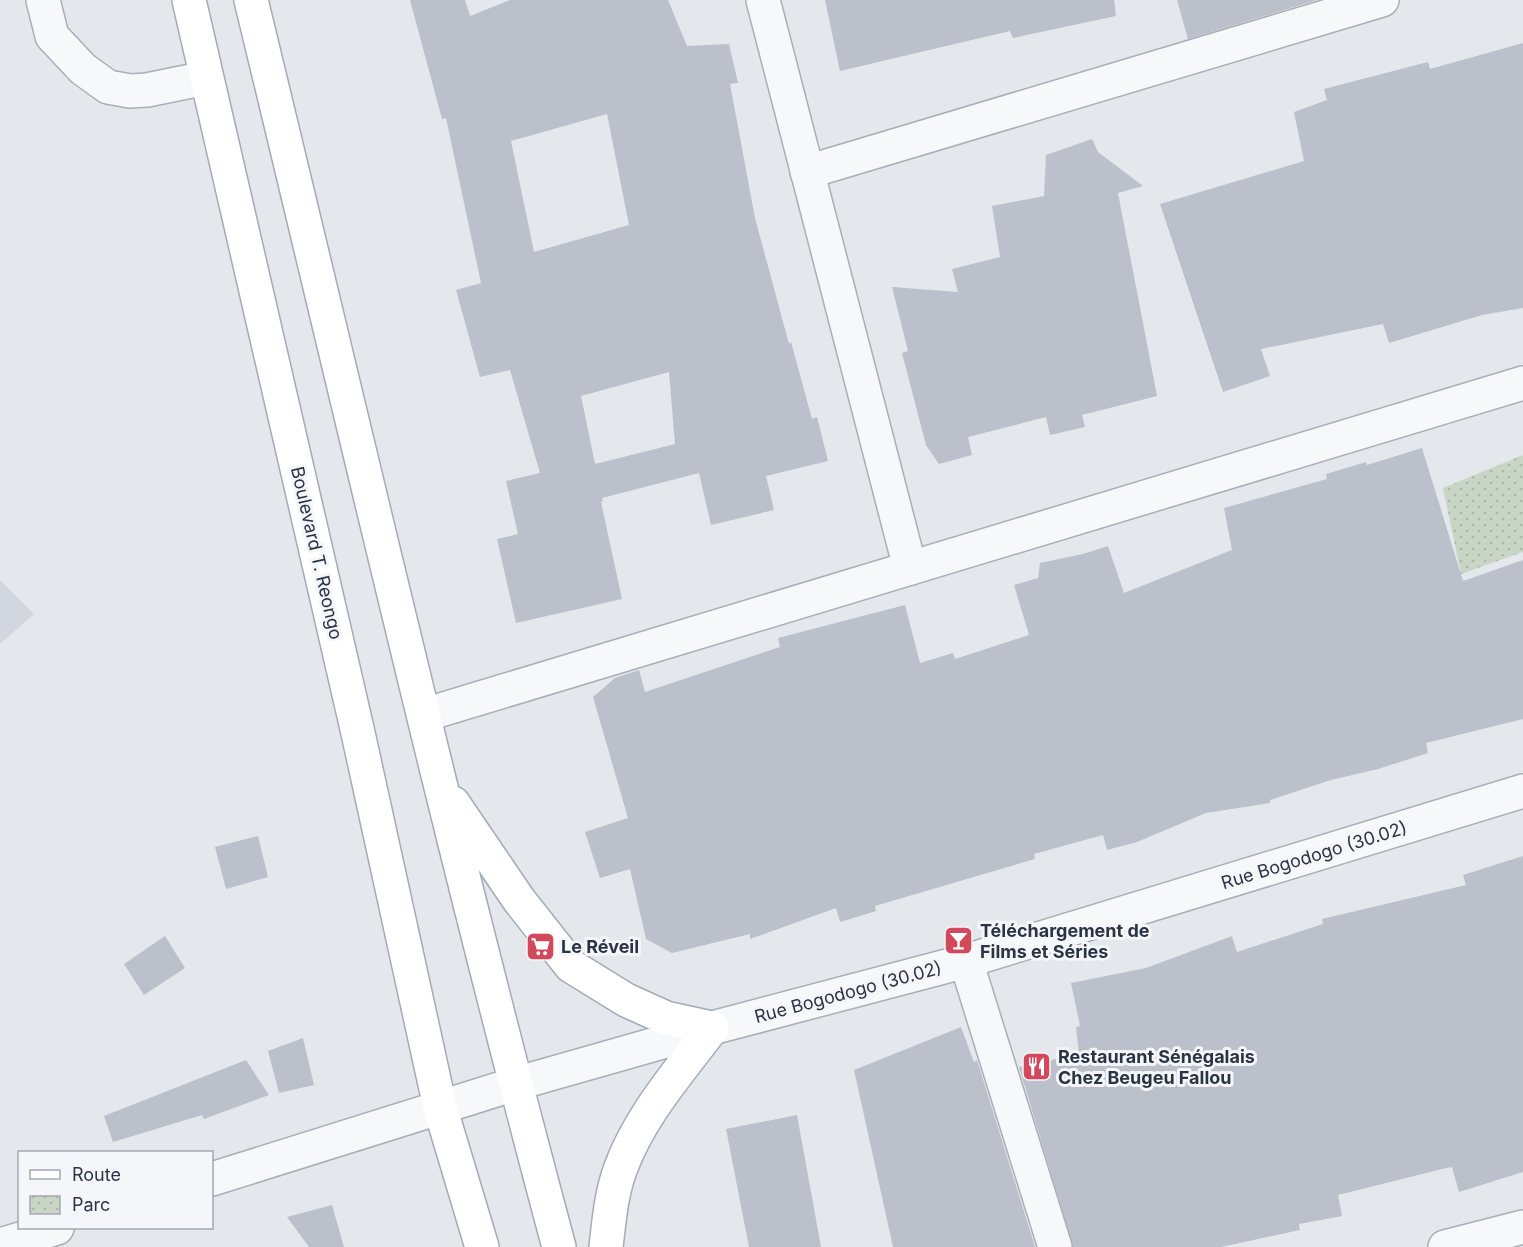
<svg xmlns="http://www.w3.org/2000/svg" width="1523" height="1247" viewBox="0 0 1523 1247" font-family="Inter,sans-serif">
<style>
.built{fill:#d2d6de}
.park{fill:url(#park-dots)}
.building{fill:#bbc0ca;fill-rule:evenodd}
.lines{fill:none;stroke-linecap:round;stroke-linejoin:round}
.minor-casing{stroke:#a9aeb7;stroke-width:36}
.major-casing{stroke:#a3abb8;stroke-width:36}
.minor{stroke:#f7f8fa;stroke-width:33}
.major{stroke:#fff;stroke-width:33}
.labels{text-anchor:middle;dominant-baseline:central;stroke-width:6;stroke-linejoin:round;paint-order:stroke}
.street-label{font-size:18px;fill:#2b3445;stroke:#f4f6f9}
.poi-label{font-size:18px;font-weight:bold;fill:#2b3445;stroke:#f4f6f9;text-anchor:start}
</style>
<defs>
<pattern id="park-dots" width="8" height="8" patternUnits="userSpaceOnUse" patternTransform="scale(1.5)"><rect width="8" height="8" fill="#c9d6c5"/><path d="M2 2h.1M6 6h.1" fill="none" stroke="#adb8ab" stroke-width="1.8" stroke-linecap="round"/></pattern>
</defs>
<rect width="100%" height="100%" fill="#e4e7ec"/>
<!-- built -->
<polygon class="built" points="0,580 34,614 0,644"/>
<!-- park -->
<polygon class="park" points="1523,455 1523,552 1461,574 1443,488"/>
<!-- building -->
<g class="building">
<path d="M410,0H465L470,16L510,0H668L687,46L729,44L738,83L730,84L755,218L789,344L791,342L812,419L817,417L828,461L766,476L774,510L711,525L699,473L602,498L603,501L601,502L622,599L516,623L497,539L518,534L506,481L540,473L510,370L480,377L456,290L481,283L446,118L442,119ZM607,114L629,225L534,252L511,141ZM669,372L675,444L595,464L581,396Z"/>
<polygon points="825,0 1114,0 1116,16 1013,38 1010,31 840,71"/>
<polygon points="1177,0 1317,0 1188,39"/>
<polygon points="1523,43 1523,308 1482,315 1389,343 1383,324 1261,349 1270,376 1223,392 1160,204 1304,161 1294,112 1327,100 1324,89 1428,62 1430,69"/>
<polygon points="1092,139 1098,152 1143,186 1118,193 1157,396 1082,415 1085,427 1050,435 1046,417 968,437 972,455 939,464 926,445 902,353 908,351 892,287 958,292 952,269 1000,257 992,206 1044,196 1046,155"/>
<polygon points="1422,448 1463,581 1523,560 1523,719 1426,743 1428,753 1378,769 1331,780 1270,800 1270,803 1206,813 1137,842 1107,850 1103,835 1034,854 1035,859 875,906 876,911 840,922 836,908 750,939 750,934 672,953 646,939 630,869 600,878 585,832 628,818 593,697 615,678 639,670 645,692 780,647 778,638 905,605 920,663 953,653 955,659 1029,635 1014,585 1038,578 1040,563 1083,554 1108,546 1124,593 1232,550 1224,508 1327,479 1326,474 1366,462 1367,465"/>
<polygon points="258,836 268,877 226,889 215,847"/>
<polygon points="1523,856 1523,1172 1459,1192 1452,1167 1446,1168 1338,1195 1342,1216 1299,1224 1300,1230 1221,1247 1073,1247 1019,1067 1079,1054 1076,1027 1080,1026 1071,983 1146,968 1232,936 1237,952 1323,924 1322,919 1466,885 1463,875"/>
<polygon points="165,936 185,968 144,995 124,964"/>
<polygon points="961,1027 974,1062 977,1060 1035,1247 893,1247 854,1070"/>
<polygon points="303,1038 314,1085 279,1093 268,1051"/>
<polygon points="246,1060 269,1095 204,1119 202,1115 113,1142 104,1116"/>
<polygon points="797,1115 821,1247 749,1247 726,1129"/>
<polygon points="332,1205 344,1247 309,1247 287,1217"/>
</g>
<g class="lines">
<defs>
<g id="minor">
<polyline points="43,0 52,36 83,69 108,87 130,91 147,90 206,78"/>
<polyline points="763,0 910,568"/>
<polyline points="807,172 1382,0"/>
<polyline points="424,715 1523,383"/>
<polyline points="966,961 1055,1247"/>
<polyline points="212,1179 515,1084 712,1028 966,961 1523,791"/>
<polyline points="0,1245 57,1228"/>
<polyline points="1445,1247 1523,1227"/>
</g>
<g id="major">
<polyline points="189,0 358,733 440,1107 482,1247"/>
<path d="M251,0C352,416 448,834 559,1247"/>
<path d="M453,803L519,900L571,966L626,1000L666,1018L712,1028C678,1073 639,1117 620,1170C611,1195 609,1221 606,1247"/>
</g>
</defs>
<!-- minor casing -->
<use href="#minor" class="minor-casing"/>
<!-- major casing -->
<use href="#major" class="major-casing"/>
<!-- minor -->
<use href="#minor" class="minor"/>
<!-- major -->
<use href="#major" class="major"/>
</g>
<!-- icons -->
<defs>
<symbol id="bar-square" viewBox="-11 -11 22 22"><rect x="-9" y="-9" width="18" height="18" rx="4" fill="#d1495b" stroke="#f4f6f9"/><path d="M-6-5H6L.8 .8V4.5H3.5V6h-7V4.5H-.8V.8Z" fill="#fff"/></symbol>
<symbol id="supermarket-square" viewBox="-11 -11 22 22"><rect x="-9" y="-9" width="18" height="18" rx="4" fill="#d1495b" stroke="#f4f6f9"/><path d="M-6-5.5h2.5l.6 2H6L4.5 2H-2.5L-4.4-4H-6ZM-1.5 3.2a1.3 1.3 0 1 0 .1 0ZM3 3.2a1.3 1.3 0 1 0 .1 0Z" fill="#fff"/></symbol>
<symbol id="restaurant-square" viewBox="-11 -11 22 22"><rect x="-9" y="-9" width="18" height="18" rx="4" fill="#d1495b" stroke="#f4f6f9"/><path d="M-5-6h1v4h1v-4h1v4h1v-4h1v5L-1.5 .5V6h-2V.5L-5-1ZM5-6V6H3V1.5H1.5Q1.5-4 5-6Z" fill="#fff"/></symbol>
</defs>
<g fill-rule="evenodd">
<use href="#bar-square" x="942" y="924" width="33" height="33"/>
<use href="#supermarket-square" x="524" y="930" width="33" height="33"/>
<use href="#restaurant-square" x="1020" y="1050" width="33" height="33"/>
</g>
<g class="labels">
<!-- street labels -->
<g class="street-label">
<text transform="translate(317 553) rotate(77)">Boulevard T. Reongo</text>
<text transform="translate(1314 855) rotate(-17)">Rue Bogodogo (30.02)</text>
<text transform="translate(848 992) rotate(-15)">Rue Bogodogo (30.02)</text>
</g>
<!-- poi labels -->
<g class="poi-label">
<text x="980" y="930">Téléchargement de<tspan x="980" dy="21">Films et Séries</tspan></text>
<text x="561" y="946">Le Réveil</text>
<text x="1058" y="1056">Restaurant Sénégalais<tspan x="1058" dy="21">Chez Beugeu Fallou</tspan></text>
</g>
</g>
<!-- legend -->
<rect x="18" y="1151" width="195" height="78" fill="#f4f6f9" stroke="#a4a8b1" stroke-width="1.5"/>
<rect x="30" y="1170" width="30" height="9" fill="#ffffff" stroke="#a4a8b1" stroke-width="1.5"/>
<text x="72" y="1181" font-size="18" fill="#2b3445">Route</text>
<rect x="30" y="1196" width="30" height="18" fill="url(#park-dots)" stroke="#a4a8b1" stroke-width="1.5"/>
<text x="72" y="1211" font-size="18" fill="#2b3445">Parc</text>
</svg>
